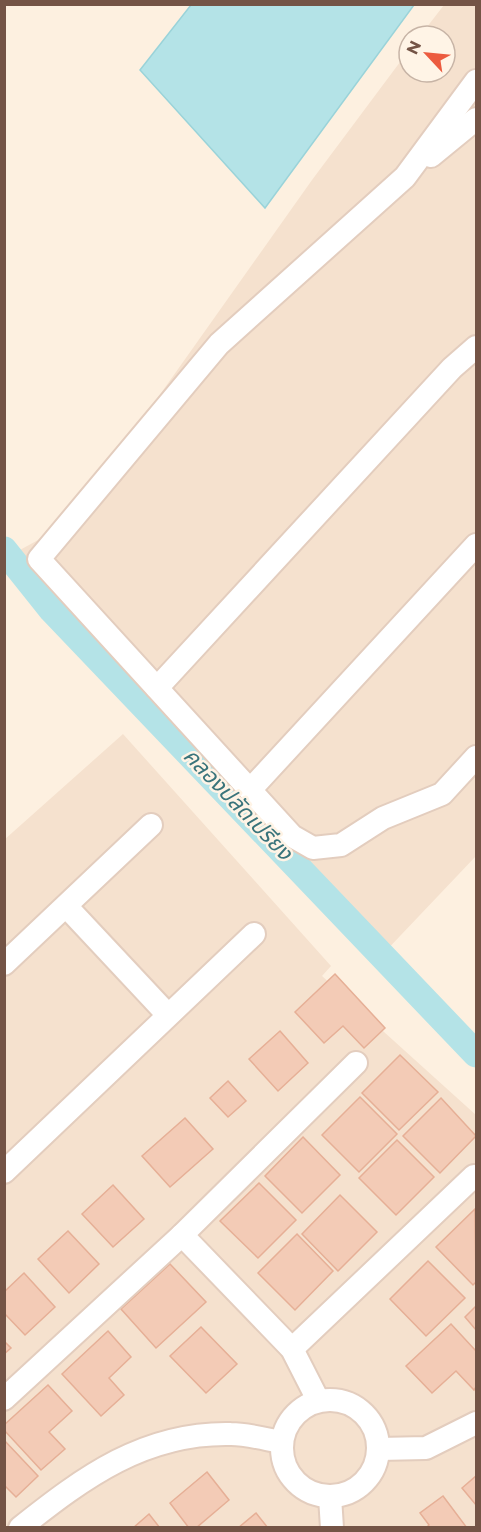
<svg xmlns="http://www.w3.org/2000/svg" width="481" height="1532" viewBox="0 0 481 1532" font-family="Montserrat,'Noto Sans Thai',sans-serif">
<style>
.residential{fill:#f5e1ce}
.water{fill:#b4e3e7;stroke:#9ad3d9;stroke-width:1.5}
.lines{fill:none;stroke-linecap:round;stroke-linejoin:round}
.canal{stroke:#b4e3e7;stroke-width:27}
.building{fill:#f3cbb6;stroke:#e6af96;stroke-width:1.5}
.minor-casing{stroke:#e3cdbe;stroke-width:26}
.minor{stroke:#fff;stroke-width:22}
.labels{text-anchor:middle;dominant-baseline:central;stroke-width:5;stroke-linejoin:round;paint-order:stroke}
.water-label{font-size:22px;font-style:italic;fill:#3a747b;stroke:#fff4e6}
</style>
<rect width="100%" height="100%" fill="#fdf0e0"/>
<!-- residential -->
<g class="residential">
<polygon points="444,5 476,5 476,856 382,955 9,556 69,523 312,180 409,50 409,72 445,72 445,36 420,36"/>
<polygon points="123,734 331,966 322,976 476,1115 476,1527 5,1527 4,840"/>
</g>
<!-- water -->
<polygon class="water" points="191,5 191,4 414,5 265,208 140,70"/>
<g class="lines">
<!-- canal -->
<polyline class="canal" points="4,550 52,610 476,1054"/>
</g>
<!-- building -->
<g class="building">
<polygon points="335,974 385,1028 364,1048 343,1026 324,1043 295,1012"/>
<polygon points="280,1031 308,1063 278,1091 249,1059"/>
<polygon points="400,1055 438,1092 399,1130 362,1093"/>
<polygon points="228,1081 246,1101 228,1117 210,1098"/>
<polygon points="360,1097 397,1134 359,1172 322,1135"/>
<polygon points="441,1098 476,1136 440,1173 403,1136"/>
<polygon points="185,1118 213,1149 170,1187 142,1156"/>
<polygon points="303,1137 340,1175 302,1213 265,1176"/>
<polygon points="397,1140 434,1177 396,1215 359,1178"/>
<polygon points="259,1183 296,1220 258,1258 220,1221"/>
<polygon points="113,1185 144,1219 113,1247 82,1214"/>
<polygon points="340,1195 377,1232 338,1271 302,1234"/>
<polygon points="475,1209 476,1282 473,1285 436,1247"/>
<polygon points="68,1231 99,1264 69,1293 38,1259"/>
<polygon points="297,1234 333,1271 295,1310 258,1273"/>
<polygon points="428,1261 465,1298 426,1336 390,1299"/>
<polygon points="170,1264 206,1302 156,1348 121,1309"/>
<polygon points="24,1273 55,1307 25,1335 4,1313 4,1292"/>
<polygon points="476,1306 476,1330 465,1317"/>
<polygon points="451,1324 476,1351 476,1387 474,1390 456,1371 432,1393 406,1366"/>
<polygon points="201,1327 237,1364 206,1393 170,1356"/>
<polygon points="108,1331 131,1357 109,1378 124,1395 101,1416 62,1374"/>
<polygon points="4,1341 11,1348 4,1354"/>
<polygon points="48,1385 72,1411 49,1432 65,1449 41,1470 4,1430 4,1425"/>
<polygon points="4,1440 38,1476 16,1497 4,1485"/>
<polygon points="207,1472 229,1500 196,1528 189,1528 170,1503"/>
<polygon points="476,1476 476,1505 462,1488"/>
<polygon points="443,1496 467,1528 426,1528 429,1525 420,1513"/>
<polygon points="256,1513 268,1528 238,1528"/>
<polygon points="149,1514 160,1528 133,1528"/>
</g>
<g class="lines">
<defs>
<g id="minor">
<polyline points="476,81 405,177 219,344 39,559 292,836 313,848 341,845 383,818 442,794 476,757"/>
<polyline points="431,156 476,119"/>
<polyline points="157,688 452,368 476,347"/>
<polyline points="250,790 476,545"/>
<polyline points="66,906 168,1015"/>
<polyline points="4,964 151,825"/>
<polyline points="4,1172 254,934"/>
<polyline points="182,1235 292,1349 318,1400"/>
<polyline points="292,1349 474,1176"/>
<polyline points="4,1399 182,1235 356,1063"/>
<circle cx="330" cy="1448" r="48"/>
<polyline points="379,1449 426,1448 476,1423"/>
<polyline points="330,1497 332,1528"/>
<path d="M20,1528C84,1477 145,1432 231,1434C247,1434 265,1439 281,1442"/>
</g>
</defs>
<!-- minor casing -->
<use href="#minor" class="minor-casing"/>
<!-- minor -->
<use href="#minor" class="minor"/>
</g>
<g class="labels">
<!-- water labels -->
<g class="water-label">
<text transform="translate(238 804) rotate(46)">คลองปลัดเปรียง</text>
</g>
</g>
<!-- border -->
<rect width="481" height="1532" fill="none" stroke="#745446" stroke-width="12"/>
<!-- north arrow -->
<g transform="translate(427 54) rotate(296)"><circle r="28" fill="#fff4e6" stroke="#c7b4a6" stroke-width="1.5"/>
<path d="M0-4.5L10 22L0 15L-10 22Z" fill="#ec5b3f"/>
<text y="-9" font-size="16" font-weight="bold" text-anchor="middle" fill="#745446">N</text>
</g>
</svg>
